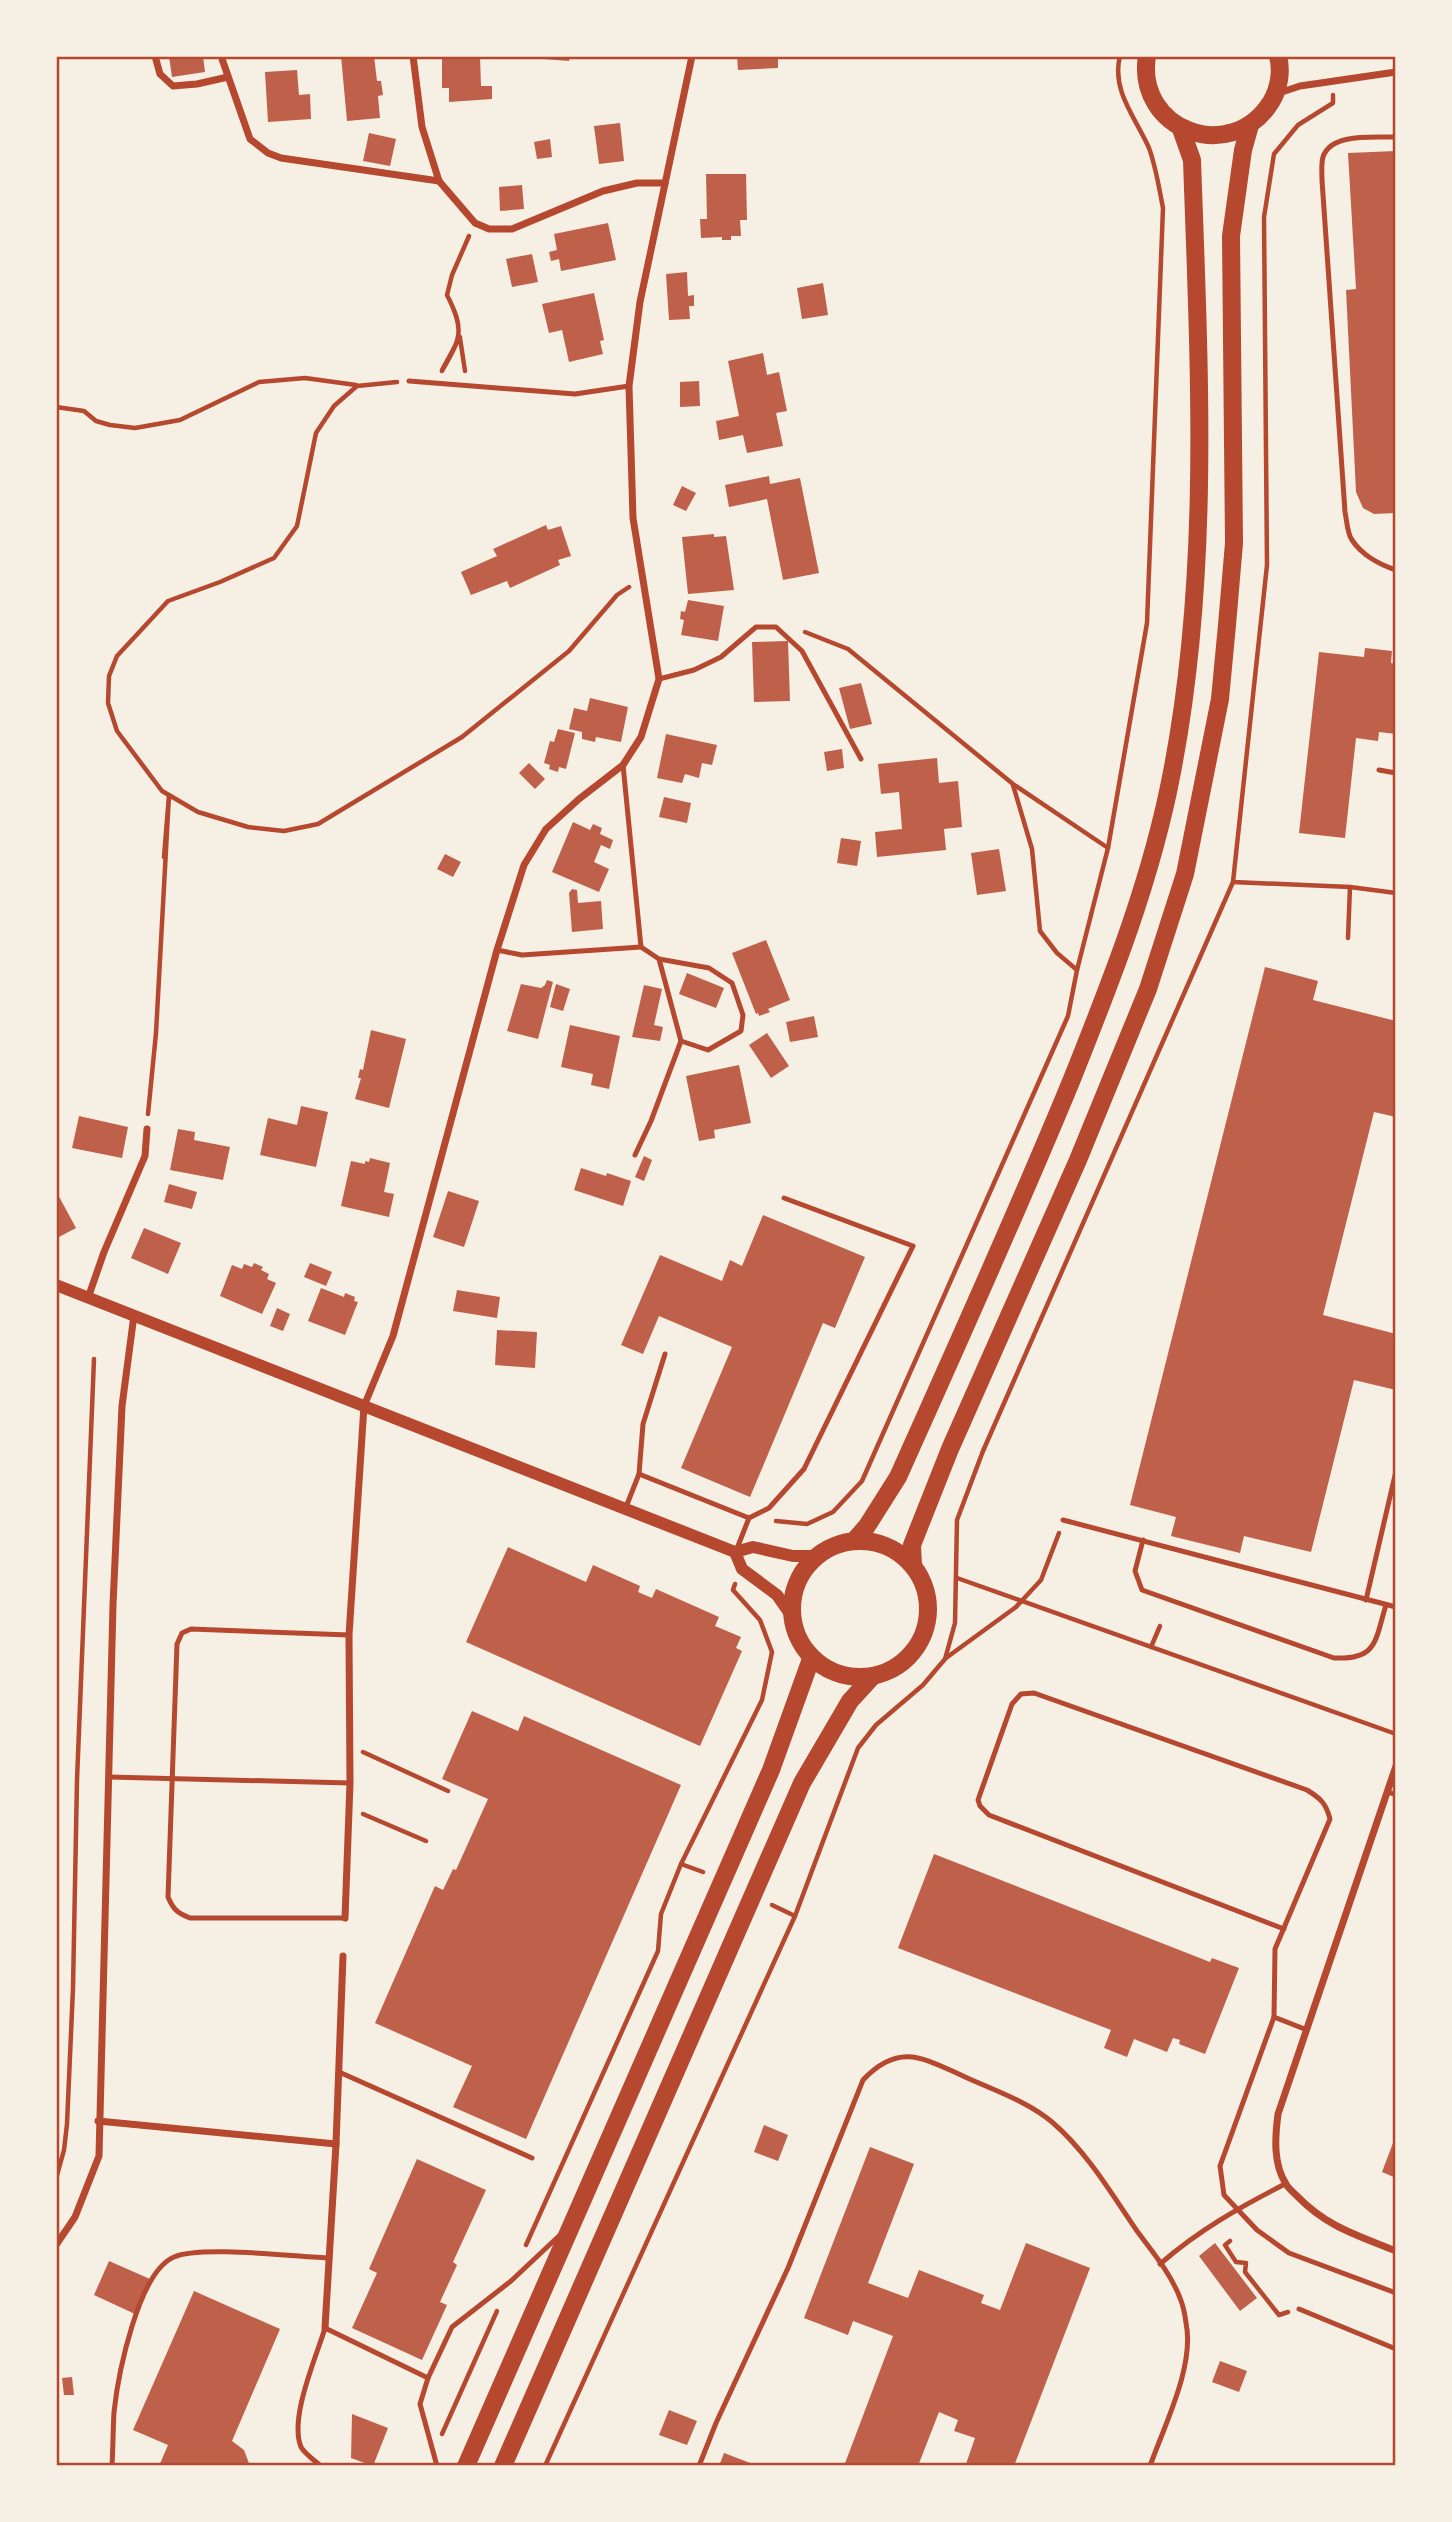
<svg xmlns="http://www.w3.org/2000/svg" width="1452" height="2522" viewBox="0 0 1452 2522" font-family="'Public Sans',sans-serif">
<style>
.building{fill:#bf614a}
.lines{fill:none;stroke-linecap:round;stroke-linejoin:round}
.path{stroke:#b5482f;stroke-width:4.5}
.service{stroke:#b5482f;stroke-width:5}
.minor{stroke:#b5482f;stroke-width:7}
.tertiary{stroke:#b5482f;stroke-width:12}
.primary{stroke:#b5482f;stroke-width:18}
.neatline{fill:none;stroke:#b5482f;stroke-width:2.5}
</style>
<rect width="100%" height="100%" fill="#f6efe4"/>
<!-- building -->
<g class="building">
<polygon points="169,56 203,56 205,72 172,77"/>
<polygon points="341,56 374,56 377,81 381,81 383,95 378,96 380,118 347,121"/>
<polygon points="442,56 480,56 481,86 492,86 492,99 449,102 449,88 442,88"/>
<polygon points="531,56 570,56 569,61 531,58"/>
<polygon points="737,56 778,56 778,68 738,70"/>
<polygon points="297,70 299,95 310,94 311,119 268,122 265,72"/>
<polygon points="620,123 624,161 599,164 594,126"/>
<polygon points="369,133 396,139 390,166 363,161"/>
<polygon points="550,139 552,157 537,159 534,142"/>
<polygon points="1396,151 1396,513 1374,514 1363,508 1356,492 1346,290 1356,289 1348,153"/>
<polygon points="706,174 746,174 747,220 740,220 741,236 731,236 731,240 722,240 722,237 701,238 700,219 707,219"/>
<polygon points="522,185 524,209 500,211 499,187"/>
<polygon points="608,223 616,260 561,271 559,259 551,261 549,252 557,250 554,234"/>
<polygon points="532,254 538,282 512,287 506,259"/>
<polygon points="687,272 688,296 694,295 694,306 689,306 690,319 669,320 666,274"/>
<polygon points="823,283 828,315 802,319 797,288"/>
<polygon points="594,293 604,340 600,341 603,354 569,362 562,330 549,333 542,304"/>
<polygon points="763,353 767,375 779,372 787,411 776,413 783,446 747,453 743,435 719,440 716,421 739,416 728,361"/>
<polygon points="699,381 700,406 680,407 680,382"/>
<polygon points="769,476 770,484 800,478 819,573 783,580 767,499 729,507 725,485"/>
<polygon points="682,486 696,493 686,511 673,505"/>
<polygon points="546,525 548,530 561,526 571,556 558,560 560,565 510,588 507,581 471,595 461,572 497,556 493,549"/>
<polygon points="714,534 714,537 726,536 734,590 688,594 682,537"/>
<polygon points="688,600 724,606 718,641 681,635 684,620 680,619 681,611 685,612"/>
<polygon points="788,641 790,701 754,702 752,642"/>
<polygon points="1365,648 1392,651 1391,663 1396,664 1396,734 1379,732 1378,741 1356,738 1345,838 1299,833 1319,652 1364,657"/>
<polygon points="861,683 872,724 850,729 839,688"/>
<polygon points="590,698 628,707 621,742 596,737 595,742 582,739 582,732 569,729 574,708 587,711"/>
<polygon points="558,729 575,733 566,769 559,767 558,772 549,769 550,765 544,763 550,741 554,742"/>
<polygon points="666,734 717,745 712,765 702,763 699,778 685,774 682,783 657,778"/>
<polygon points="842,749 844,768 827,771 824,752"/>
<polygon points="937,758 939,783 958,781 962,827 944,829 946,850 877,857 875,832 902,829 899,792 881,794 878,764"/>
<polygon points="529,763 545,779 535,789 519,773"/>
<polygon points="664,797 691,803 687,823 659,817"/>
<polygon points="573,822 590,830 593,824 602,828 600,834 613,840 610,849 601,845 594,862 609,869 599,892 552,872"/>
<polygon points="841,838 861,841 857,866 837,863"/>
<polygon points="999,849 1006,891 977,895 971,853"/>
<polygon points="445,854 461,862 453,877 437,869"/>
<polygon points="572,889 577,890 578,903 601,901 603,929 572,932 569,893"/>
<polygon points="766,940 790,1000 768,1009 770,1012 759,1016 758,1013 756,1014 732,953"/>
<polygon points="1265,967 1318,981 1313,1000 1396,1021 1396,1117 1374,1112 1323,1315 1396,1334 1396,1390 1354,1380 1311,1552 1244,1536 1240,1553 1171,1536 1176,1517 1130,1505"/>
<polygon points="687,973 724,988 716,1008 679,994"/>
<polygon points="547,980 553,982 538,1039 507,1031 521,984 541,988 545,985"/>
<polygon points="556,984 570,989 563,1011 550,1007"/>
<polygon points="644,985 662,989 654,1025 663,1027 660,1041 632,1037"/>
<polygon points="814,1016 818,1037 790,1042 786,1022"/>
<polygon points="570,1025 620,1036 609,1089 591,1085 593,1074 561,1067"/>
<polygon points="371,1030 406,1039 389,1108 355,1099 361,1078 358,1078 360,1069 363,1070"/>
<polygon points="767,1033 789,1066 771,1078 749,1045"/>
<polygon points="739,1065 751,1123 714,1130 715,1138 699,1141 686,1076"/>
<polygon points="301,1106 328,1112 316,1167 260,1155 268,1118 297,1125"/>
<polygon points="79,1116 128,1127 122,1158 72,1148"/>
<polygon points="178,1129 195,1132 194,1140 230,1147 223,1180 170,1170"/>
<polygon points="644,1156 652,1160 644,1181 635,1177"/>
<polygon points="370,1158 390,1163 384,1192 394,1194 389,1217 341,1206 351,1161 365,1164 365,1161 369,1162"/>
<polygon points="581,1168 606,1176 607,1173 631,1181 623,1206 574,1190"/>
<polygon points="169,1184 197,1192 192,1209 164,1202"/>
<polygon points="56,1191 76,1228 57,1238 56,1235"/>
<polygon points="448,1191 479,1201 464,1247 433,1237"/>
<polygon points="763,1215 865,1257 835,1328 823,1323 750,1497 681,1468 732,1347 659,1316 643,1354 621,1345 660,1255 722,1281 730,1260 742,1266"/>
<polygon points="144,1228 181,1243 168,1274 131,1258"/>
<polygon points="254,1263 263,1267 261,1270 269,1274 267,1279 276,1283 262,1314 220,1296 232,1265 242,1269 244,1264 252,1267"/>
<polygon points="310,1263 332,1272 326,1286 304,1277"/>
<polygon points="321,1288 344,1297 345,1293 355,1297 354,1301 358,1302 345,1335 308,1321"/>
<polygon points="457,1290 500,1297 497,1318 453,1311"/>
<polygon points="277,1308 290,1314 283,1331 270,1326"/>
<polygon points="497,1330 537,1332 535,1368 495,1365"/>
<polygon points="508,1547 586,1582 593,1565 640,1586 638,1592 652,1598 656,1589 719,1617 715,1626 741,1637 736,1648 742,1651 700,1746 466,1642"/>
<polygon points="472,1711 518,1731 524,1716 681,1785 526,2139 453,2107 472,2066 375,2023 435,1886 443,1890 453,1869 456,1870 488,1799 442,1779"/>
<polygon points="934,1854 1210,1962 1212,1958 1239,1968 1205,2054 1179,2044 1180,2040 1173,2038 1167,2052 1134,2039 1127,2057 1104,2048 1111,2030 898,1948"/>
<polygon points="764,2125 788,2135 778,2161 754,2152"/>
<polygon points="1396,2135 1396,2178 1382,2172"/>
<polygon points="870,2147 914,2164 868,2283 908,2298 919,2270 984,2295 981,2303 1000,2310 1026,2243 1090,2268 1014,2466 966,2464 975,2438 954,2431 958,2420 939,2412 918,2466 844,2466 893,2336 853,2321 848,2335 804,2318"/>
<polygon points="417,2159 486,2190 453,2262 457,2265 440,2302 447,2305 422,2360 352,2328 377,2273 369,2269"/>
<polygon points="1215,2243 1257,2298 1240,2311 1199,2256"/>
<polygon points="109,2261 150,2279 135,2314 94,2295"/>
<polygon points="194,2291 280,2329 232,2441 244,2450 250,2466 159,2466 168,2445 133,2430"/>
<polygon points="1220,2361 1247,2371 1239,2392 1212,2382"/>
<polygon points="72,2377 74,2395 64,2395 62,2378"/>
<polygon points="669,2410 697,2421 687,2445 659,2435"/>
<polygon points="352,2414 388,2428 373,2466 351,2458"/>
<polygon points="724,2453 758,2466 719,2466"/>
</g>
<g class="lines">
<!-- path -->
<g class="path">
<polyline points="460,338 465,371"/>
<polyline points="442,370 460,337"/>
<path d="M442,371C461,338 465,330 447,295L452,275L469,236"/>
<polyline points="397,382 357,386 334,406 316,433 297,526 274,558 220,582 168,601 117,656 109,676 108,703 117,731 162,791 198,812 248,827 284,831 318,824 462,737 569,651 617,595 629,587"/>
<polyline points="56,407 84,411 96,421 110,425 135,428 180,420 259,382 305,378 356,385"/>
<polyline points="805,632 848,649 1013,784 1108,848"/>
<polyline points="1013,785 1032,849 1040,931 1057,953 1077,970"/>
<polyline points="1233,882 1350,887 1396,893"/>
<polyline points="1348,938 1350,887"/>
<polyline points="148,1114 156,1033 169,795 164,857"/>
<path d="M776,1521L807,1524L833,1512L862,1481L1068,1016L1077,970L1108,848L1147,623L1163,208C1159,188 1156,167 1149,148C1136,118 1111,91 1120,56"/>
<polyline points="957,1578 1396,1734"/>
<polyline points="1151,1647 1160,1626"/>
<polyline points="946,1658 1016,1607 1041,1580 1059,1533"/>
<polyline points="363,1752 448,1791"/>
<polyline points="363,1814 426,1841"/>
<polyline points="681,1864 703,1872"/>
<polyline points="772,1905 795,1916"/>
<polyline points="56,2179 64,2150 67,2124 73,1988 77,1780 94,1359"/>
<polyline points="1230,2241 1225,2245 1236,2262 1246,2263 1245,2272 1279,2315 1288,2312"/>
<polyline points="526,2245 658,1951 661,1914 681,1864 762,1700 772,1652 760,1620 733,1590 735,1584"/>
<polyline points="442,2434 497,2311"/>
<polyline points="545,2466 795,1916 858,1748 876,1725 923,1685 945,1659 955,1623 957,1520 983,1451 1233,882 1267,565 1264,217 1274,154 1298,125 1333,103 1333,95"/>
</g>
<!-- service -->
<g class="service">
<path d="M1396,137C1376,138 1331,132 1323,157C1321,164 1322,173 1322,180L1345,512C1347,521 1347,533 1352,540C1362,555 1380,565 1396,570"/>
<polyline points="409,381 575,394 629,386"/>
<polyline points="659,679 694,670 721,657 756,627 776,627 802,651 861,759"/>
<polyline points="623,765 641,947 659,959 681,1041 708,1050 741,1031 743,1015 732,983 709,968 659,959"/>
<polyline points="1379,770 1396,773"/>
<polyline points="497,950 522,955 641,947"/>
<polyline points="635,1155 651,1121 681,1041"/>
<polyline points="639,1474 749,1518 769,1508 804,1469 913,1246 784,1198"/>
<polyline points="626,1507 639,1474 643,1424 665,1354"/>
<polyline points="1063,1520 1396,1607"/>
<path d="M1143,1540L1135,1571L1142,1590L1334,1658C1378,1660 1375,1640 1386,1605"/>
<polyline points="736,1551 749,1518"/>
<polyline points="1366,1600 1396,1471"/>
<polyline points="109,1777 350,1783"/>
<polyline points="1388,1792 1396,1795"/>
<path d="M345,1918H190C177,1913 173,1909 168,1897L177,1644L182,1633L191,1629L349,1635"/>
<path d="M1284,1929L989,1815L980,1806L978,1800L1012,1704L1021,1694L1034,1693L1307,1790C1320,1798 1326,1803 1330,1819L1275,1949L1274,2017L1220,2166L1224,2195L1257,2230L1289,2253L1396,2293"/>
<polyline points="1274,2017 1307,2030"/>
<polyline points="339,2072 532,2158"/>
<path d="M1160,2264C1199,2230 1240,2207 1285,2184"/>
<polyline points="1299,2309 1396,2349"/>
<path d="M112,2466C113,2448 113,2430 114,2412C118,2375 138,2272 174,2257C200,2245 297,2257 330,2258"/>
<path d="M321,2466C315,2461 305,2454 301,2447C289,2418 316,2358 325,2328L428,2378"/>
<polyline points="437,2466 420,2404 428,2378 452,2327 511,2281 560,2235"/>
<path d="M699,2466L716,2423L788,2268L863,2080C899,2042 923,2058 963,2076C993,2090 1027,2101 1052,2122C1087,2152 1111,2193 1137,2231C1152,2251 1171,2274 1180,2298C1183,2305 1185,2315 1186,2323C1195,2366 1164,2426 1150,2466"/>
</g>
<!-- minor -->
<g class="minor">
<polyline points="155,56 160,74 173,86 197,84 228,77"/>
<polyline points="221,56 250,139 268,153 281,158 439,181"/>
<polyline points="413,56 422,127 439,181 475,223 489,229 512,229 603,191 637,183 665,183"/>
<polyline points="1276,94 1300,86 1396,72"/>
<polyline points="88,1298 104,1252 145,1156 147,1129"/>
<path d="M1396,1766L1278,2114C1275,2137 1273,2164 1286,2184C1288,2188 1293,2192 1297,2196C1327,2227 1357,2235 1396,2251"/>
<polyline points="345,1918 350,1783 349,1635 364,1406 393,1336 497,950 524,865 546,829 579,799 623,765 641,737 659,679 633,518 629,386 640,302 692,56"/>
<polyline points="98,2121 336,2144"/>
<polyline points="56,2245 75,2217 99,2156 113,1605 122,1406 134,1315"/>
<polyline points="325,2328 336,2144 343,1956"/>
</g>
<!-- tertiary -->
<g class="tertiary">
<polyline points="56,1285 735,1552 753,1547 793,1556 816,1556"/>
<polyline points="735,1552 742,1569 777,1595 791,1615"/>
</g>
<!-- primary -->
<g class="primary">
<path d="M1147,56C1135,130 1231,166 1271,102C1279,89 1282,71 1278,56"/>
<path d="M854,1541L867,1526L898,1477C957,1345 1017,1213 1072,1079C1112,979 1152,878 1172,772C1211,570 1199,364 1192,160L1181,129"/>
<circle cx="860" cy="1609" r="68"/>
<polyline points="913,1566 912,1545 950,1449 1078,1160 1148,989 1185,874 1220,699 1227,625 1234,543 1231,236 1243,150 1250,125"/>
<polyline points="466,2466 771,1770 811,1659"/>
<polyline points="503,2466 802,1783 850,1701 872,1677"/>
</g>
</g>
<!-- border -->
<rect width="1452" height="2522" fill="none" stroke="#f6efe4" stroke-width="116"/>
<rect x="58" y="58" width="1336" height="2406" class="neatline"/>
</svg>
